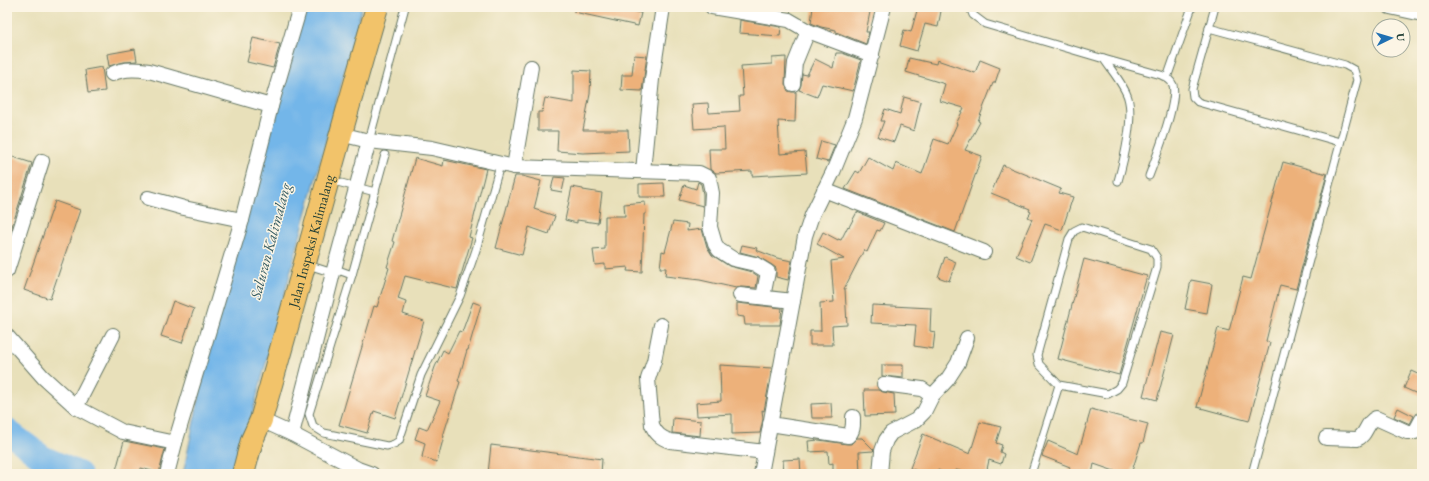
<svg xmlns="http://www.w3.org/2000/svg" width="1429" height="481" viewBox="0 0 1429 481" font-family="'EB Garamond',serif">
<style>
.water{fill:#73b6e9;stroke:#497a8e}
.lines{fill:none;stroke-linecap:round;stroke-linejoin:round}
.river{stroke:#73b6e9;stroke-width:25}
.building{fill:#edb17a}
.lane-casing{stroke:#657663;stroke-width:9}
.street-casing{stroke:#657663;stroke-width:16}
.primary-casing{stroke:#657663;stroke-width:24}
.lane{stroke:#fff;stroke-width:7}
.street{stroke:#fff;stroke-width:14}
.primary{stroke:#f2c36a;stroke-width:22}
.labels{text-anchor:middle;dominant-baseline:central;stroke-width:3;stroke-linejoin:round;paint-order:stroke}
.street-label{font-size:14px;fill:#1f3d34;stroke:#fcf5e5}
.water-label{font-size:15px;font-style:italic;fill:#345b61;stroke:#fcf5e5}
</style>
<rect width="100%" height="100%" fill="#fcf5e5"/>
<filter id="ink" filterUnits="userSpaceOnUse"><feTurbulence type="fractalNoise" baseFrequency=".025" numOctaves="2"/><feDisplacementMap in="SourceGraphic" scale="8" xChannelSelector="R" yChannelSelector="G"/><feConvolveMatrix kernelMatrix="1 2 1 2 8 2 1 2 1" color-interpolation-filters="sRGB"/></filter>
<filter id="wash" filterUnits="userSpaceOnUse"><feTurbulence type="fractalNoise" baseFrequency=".012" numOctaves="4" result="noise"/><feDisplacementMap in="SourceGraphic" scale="16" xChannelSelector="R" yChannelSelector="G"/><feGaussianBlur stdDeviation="0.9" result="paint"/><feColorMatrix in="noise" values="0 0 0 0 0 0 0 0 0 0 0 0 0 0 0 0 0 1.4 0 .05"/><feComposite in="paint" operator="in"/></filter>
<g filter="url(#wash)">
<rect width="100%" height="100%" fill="#e8e0ba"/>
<!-- water -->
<polygon class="water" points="304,7 362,7 236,474 183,474 209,349"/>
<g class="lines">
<!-- river -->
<polyline class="river" points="7,431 43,458 79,474"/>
</g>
<g id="blocks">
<!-- building -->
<g class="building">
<polygon points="574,7 614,7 641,13 638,26 574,12"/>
<polygon points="813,7 871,7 866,32 869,32 866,44 836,32 836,30 821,27 811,23"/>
<polygon points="918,7 927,7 941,11 938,27 925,24 917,51 900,46 904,30 911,32"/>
<polygon points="740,20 781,27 780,36 739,33"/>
<polygon points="253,38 280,44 273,68 247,62"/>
<polygon points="135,49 137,61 124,62 109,66 107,54"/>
<polygon points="836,53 842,53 861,60 853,91 822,84 817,97 799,90 801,85 802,74 807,75 815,59 833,68"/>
<polygon points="634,55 647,56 642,91 621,90 622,75 632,75"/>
<polygon points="786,57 785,84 788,91 792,92 796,92 795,122 778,121 780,154 805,152 807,173 752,176 752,171 716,173 710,169 709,149 725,149 724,127 694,129 692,104 708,103 709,113 740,111 739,96 743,96 741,66 772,64 772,58"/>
<polygon points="909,58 936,64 937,60 975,73 980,60 1000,68 995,83 993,83 978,121 980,122 965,150 982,156 955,232 845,189 856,171 859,173 868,157 893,171 896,163 922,174 934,139 948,144 957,124 956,124 964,108 940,101 945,84 906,72"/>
<polygon points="102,67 105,91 88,93 85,70"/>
<polygon points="574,70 591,71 590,94 583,130 628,130 629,151 583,153 557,151 558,131 538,131 538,112 542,112 545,98 574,103"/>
<polygon points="904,97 921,102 914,131 900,126 894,142 878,137 884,121 881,121 885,109 900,114"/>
<polygon points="821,141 835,145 828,162 816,159"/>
<polygon points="7,155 32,163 9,236 7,235"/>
<polygon points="415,158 443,166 444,160 486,169 469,237 472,238 457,289 405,276 398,299 406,302 403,314 424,321 395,418 374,411 367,433 339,425 374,306 377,307 389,268 387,267 395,242 392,241"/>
<polygon points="1283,162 1327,174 1296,289 1280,285 1266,341 1270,343 1249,421 1197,407 1218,328 1229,331 1243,277 1251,279"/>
<polygon points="1003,165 1061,189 1059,193 1073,197 1062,230 1045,224 1030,262 1016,256 1032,219 1028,217 1031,212 1029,211 1030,209 991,193"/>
<polygon points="515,176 522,176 541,181 534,209 555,216 549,234 529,227 522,255 496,248"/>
<polygon points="554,177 565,178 562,192 551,190"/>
<polygon points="698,182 701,184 703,194 703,206 679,200 684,185 696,189"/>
<polygon points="664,183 665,197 639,197 639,184"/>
<polygon points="572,187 583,189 583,190 602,193 598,223 577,220 577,223 565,220"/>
<polygon points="55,201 80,210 50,299 24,290"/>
<polygon points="645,202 646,214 644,214 642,272 627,271 628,267 605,269 605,264 595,265 593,250 605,249 605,216 625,216 624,204"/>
<polygon points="857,212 884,223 880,231 877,230 867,252 864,250 844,289 845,289 847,325 832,326 833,345 810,345 810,331 821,331 820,303 834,302 831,261 844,259 817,244 823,232 838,240 838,239 841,240 848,226 849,227"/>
<polygon points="673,222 688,224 687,231 702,229 707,247 712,255 729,266 752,272 758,276 756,288 741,287 736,288 700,280 665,276 666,268 660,268 662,251 665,252"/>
<polygon points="742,245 757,248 756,250 777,258 792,261 788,280 776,277 776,268 772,265 759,257 740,252"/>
<polygon points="945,257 956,262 949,281 938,277"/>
<polygon points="1084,259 1147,276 1119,375 1058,359"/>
<polygon points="1191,280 1212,284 1207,313 1185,309"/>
<polygon points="173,301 194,309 182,343 161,336"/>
<polygon points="473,302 481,305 468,350 467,350 461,371 458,381 460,382 443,436 444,436 437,462 422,457 425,443 415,439 419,427 427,430 440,401 425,396 435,367 443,350 448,353 459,331 462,332"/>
<polygon points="737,303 782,308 780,325 745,325 744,317 737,316"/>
<polygon points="872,305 931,308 930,331 935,332 933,349 914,346 916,325 871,323"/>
<polygon points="1160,332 1174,335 1157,400 1143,396"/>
<polygon points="720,365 772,368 764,411 762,410 763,419 760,433 732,434 732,414 697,416 696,403 721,401"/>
<polygon points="882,365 903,365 903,378 882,376"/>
<polygon points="1411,371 1422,376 1422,396 1404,388"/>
<polygon points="864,390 878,390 883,392 894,394 895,415 865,416"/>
<polygon points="831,403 832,418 812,418 811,404"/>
<polygon points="1398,408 1414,416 1410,424 1394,417"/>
<polygon points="1091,409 1148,424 1143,443 1141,443 1131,474 1123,474 1094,464 1092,474 1067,474 1070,467 1042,456 1048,441 1078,454"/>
<polygon points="673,418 701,421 700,436 672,433"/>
<polygon points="980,422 1001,427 996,443 1002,445 1000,452 1004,454 1001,464 989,460 986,474 976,474 956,470 955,474 946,474 938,470 937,474 925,474 910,468 923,434 970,454"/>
<polygon points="857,438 862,438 874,450 873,451 859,452 860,474 833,474 833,463 829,464 828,451 809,452 808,441 819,440 847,444 851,444"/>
<polygon points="124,441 165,449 159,473 141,468 139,474 115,474"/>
<polygon points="491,445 602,459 601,474 488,474"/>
<polygon points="800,459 801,474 784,474 783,460"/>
</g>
</g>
</g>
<g filter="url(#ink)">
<use href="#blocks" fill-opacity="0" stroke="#657663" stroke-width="1"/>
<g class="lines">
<defs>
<g id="lane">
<path d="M970,7L973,15L985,24L1104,59C1111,70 1125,86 1128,98C1134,118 1124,160 1118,181"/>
<polyline points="1215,7 1192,89 1193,97 1198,102 1340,142"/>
<polyline points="1209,28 1345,65 1354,70 1357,80 1252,474"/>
<path d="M1104,59L1161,75C1166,77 1171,80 1173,85C1178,103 1156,157 1149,176"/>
<polyline points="1167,78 1192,7"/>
<polyline points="369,141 405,7"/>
<polyline points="385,155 352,275 309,414 313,426 324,433 387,446 394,444 399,441 421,375 460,296 476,250 500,165"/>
<polyline points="330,180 375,192"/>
<polygon points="1082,227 1151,249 1157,258 1157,267 1122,383 1117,389 1108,394 1059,385 1039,364 1037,355 1069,239 1074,231"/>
<polyline points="308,265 333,273 341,271 352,275"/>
<polyline points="1031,474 1059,385"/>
</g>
<g id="street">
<polyline points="712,7 789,20 808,31"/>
<polyline points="1390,7 1422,14"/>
<path d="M112,74C123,68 137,69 149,71L271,106"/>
<polyline points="793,84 795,63 808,31 872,55"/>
<polyline points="340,134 369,141 432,148 514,167 699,173 709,178 712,193 710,227 715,244 719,250 733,259 755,264 768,272 763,297"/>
<polyline points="514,167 531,67"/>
<polyline points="643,171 652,79 663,7"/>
<polyline points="824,190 984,252"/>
<polyline points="148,198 184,208 242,220"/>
<polyline points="7,271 42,161"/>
<polyline points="740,295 793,301"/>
<path d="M661,325L654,361L648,379L652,425C656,434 661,438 670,441L765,452"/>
<polyline points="7,336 43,377 76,407 123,432 175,443"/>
<polyline points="884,384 922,389 932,396"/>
<polyline points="76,407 113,335"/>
<polyline points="261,420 292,434 358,469 372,474"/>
<path d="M770,424L848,436C854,431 853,424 853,417"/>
<polyline points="292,434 333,273 369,141"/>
<path d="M1326,438L1357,439C1367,435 1366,422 1376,418L1407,432H1415L1422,419"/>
<polyline points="167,474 175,443 242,220 271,106 300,7"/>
<polyline points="761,474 805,236 812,215 833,172 855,118 884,7"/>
<polyline points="880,474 882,451 886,440 891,433 916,420 924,412 932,396 947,380 958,363 967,338"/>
</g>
<g id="primary">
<path id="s1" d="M243,474L252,440L261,420C300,283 337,144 377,7"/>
</g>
</defs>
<!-- lane casing -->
<use href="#lane" class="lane-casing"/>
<!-- street casing -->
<use href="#street" class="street-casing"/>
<!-- primary casing -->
<use href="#primary" class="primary-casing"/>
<!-- lane -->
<use href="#lane" class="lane"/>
<!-- street -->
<use href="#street" class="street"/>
<!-- primary -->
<use href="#primary" class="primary"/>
</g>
</g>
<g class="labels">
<!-- street labels -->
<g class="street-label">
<text stroke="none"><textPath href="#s1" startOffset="243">Jalan Inspeksi Kalimalang</textPath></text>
</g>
<!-- water labels -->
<g class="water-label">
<text transform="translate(270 241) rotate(-75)">Saluran Kalimalang</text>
</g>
</g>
<!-- margin -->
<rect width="1429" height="481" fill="none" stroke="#fcf5e5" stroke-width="24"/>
<!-- north arrow -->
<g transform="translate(1391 38) rotate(85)"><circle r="19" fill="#fcf5e5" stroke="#a4ab9e"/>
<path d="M0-3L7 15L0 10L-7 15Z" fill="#1f6fb2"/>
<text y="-6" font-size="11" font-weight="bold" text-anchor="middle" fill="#1f3d34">U</text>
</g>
</svg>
